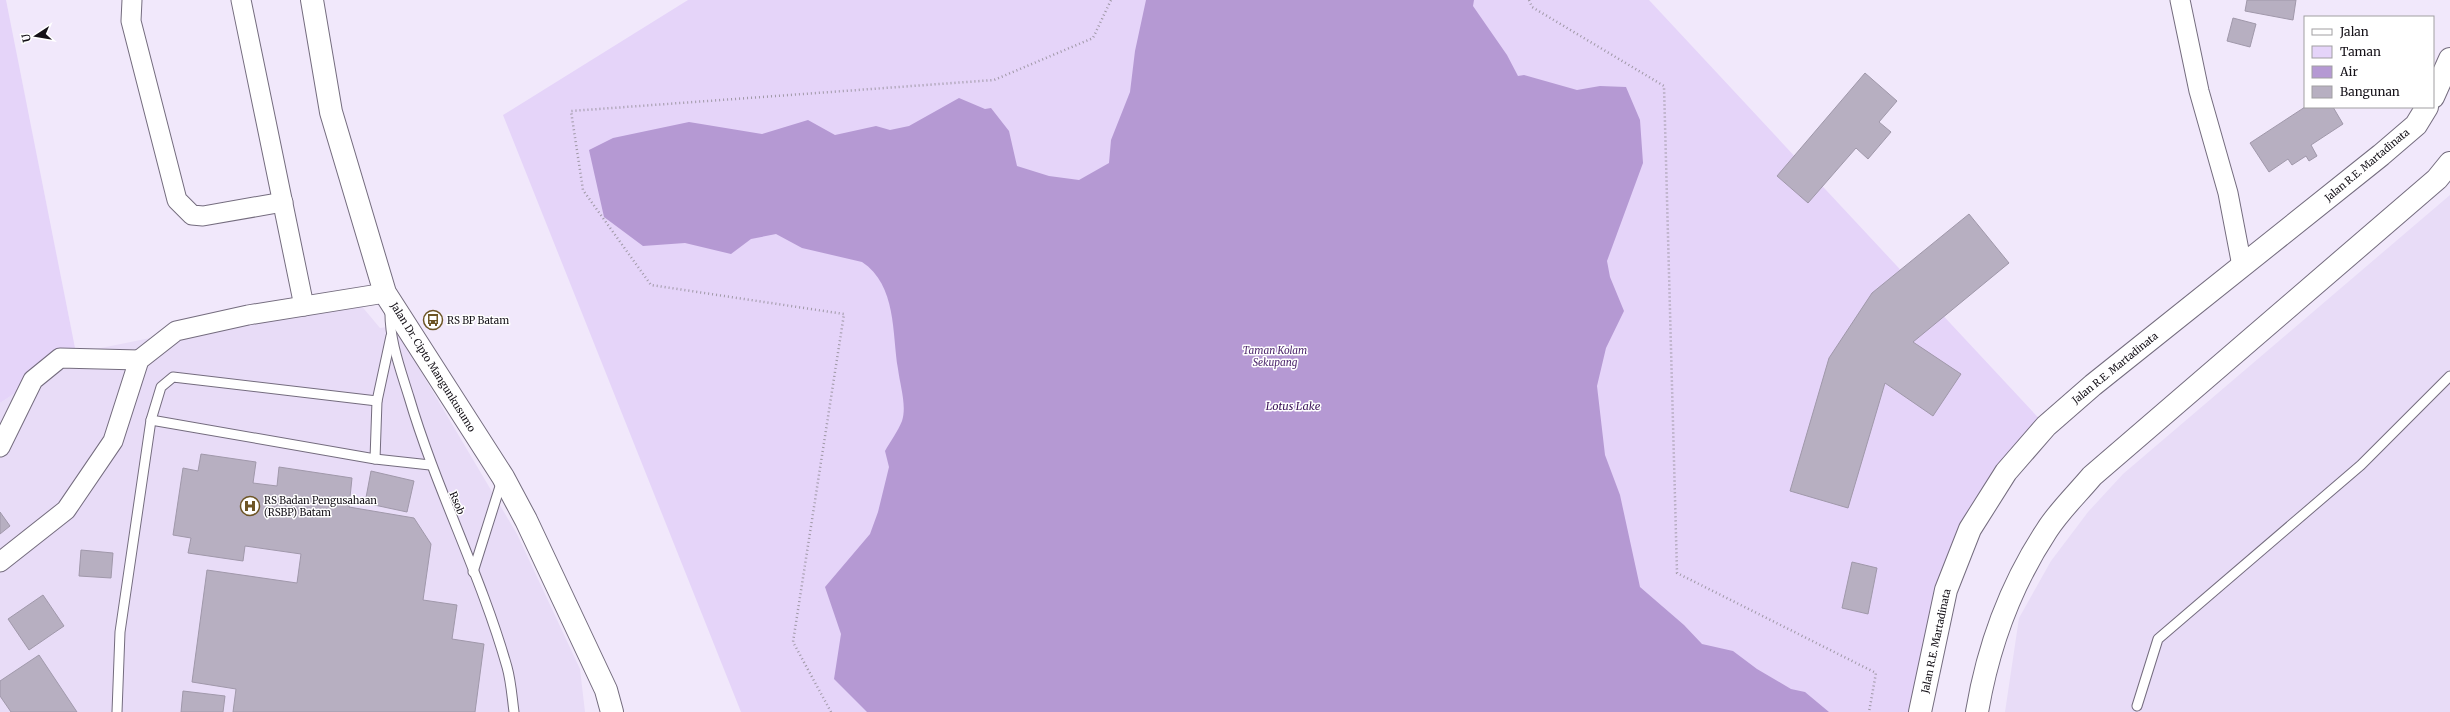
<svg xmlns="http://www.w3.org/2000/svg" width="2450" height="712" viewBox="0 0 2450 712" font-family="Merriweather,serif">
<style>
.built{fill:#e8dcf7}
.green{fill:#e5d4f9}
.water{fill:#b599d3}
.building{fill:#b7afc1;stroke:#a098aa}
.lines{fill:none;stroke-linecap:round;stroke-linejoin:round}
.lane-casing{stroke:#746c7e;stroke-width:11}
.street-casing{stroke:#746c7e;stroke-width:21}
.secondary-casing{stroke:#746c7e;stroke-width:24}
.highway-casing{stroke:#746c7e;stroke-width:24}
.path{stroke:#9f98a6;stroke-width:2.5;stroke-dasharray:1 3;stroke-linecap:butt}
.lane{stroke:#fff;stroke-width:9}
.street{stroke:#fff;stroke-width:19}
.secondary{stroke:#fff;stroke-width:22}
.highway{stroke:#fff;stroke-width:22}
.labels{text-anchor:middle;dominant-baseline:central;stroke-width:3;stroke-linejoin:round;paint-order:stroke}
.street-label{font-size:10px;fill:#141017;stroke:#fff}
.poi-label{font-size:10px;fill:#141017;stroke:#fff;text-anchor:start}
.park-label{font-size:10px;font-style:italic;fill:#4f296e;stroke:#fff}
.water-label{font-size:11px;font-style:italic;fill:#3a1257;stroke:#fff}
</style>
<rect width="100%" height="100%" fill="#f1e8fb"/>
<!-- built -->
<g class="built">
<polygon points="2450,195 2450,712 2005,712 2019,618 2051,561 2088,512 2123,474"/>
<polygon points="354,297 380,328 394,326 517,534 580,669 585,712 0,712 0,403 76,353"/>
</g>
<!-- green -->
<g class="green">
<polygon points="0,0 6,0 76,353 0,403"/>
<polygon points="688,0 1649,0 2046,426 1970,529 1920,712 741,712 503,115"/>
</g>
<!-- water -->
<path class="water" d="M1146,0H1474L1473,6L1507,55L1518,76L1524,75L1577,90L1600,86L1626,87L1640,120L1643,163L1607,261L1610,277L1624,311L1606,348L1597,386L1605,455L1620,495L1640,587L1684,625L1702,644L1733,651L1757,669L1791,689L1805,692L1829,712H867L834,679L841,634L825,587L870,534L878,512L889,467L885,451C890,442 898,431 902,421C907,406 900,385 898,369C892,334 897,285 862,262L802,248L776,234L751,239L731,254L685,243L643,246L604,217L589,150L613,138L689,122L762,134L808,120L835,135L876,126L890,130L909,126L959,98L985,109L991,108L1009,131L1017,166L1049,176L1079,180L1109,163L1111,140L1130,92L1135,51Z"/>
<!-- building -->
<g class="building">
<polygon points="2247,0 2296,0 2293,20 2245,11"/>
<polygon points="2233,18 2256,24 2250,47 2227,41"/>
<polygon points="1865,73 1897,101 1879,122 1891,132 1868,159 1856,148 1808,203 1777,176"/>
<polygon points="2305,107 2333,107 2343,124 2311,145 2317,156 2309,161 2306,156 2292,165 2288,159 2269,172 2250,143"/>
<polygon points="1969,214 2009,263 1913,342 1961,374 1933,416 1885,383 1848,508 1790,491 1829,358 1872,293"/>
<polygon points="201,454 256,462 253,483 277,486 279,467 352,478 349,507 414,518 431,544 423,600 457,605 452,639 484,644 475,712 233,712 236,689 192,682 207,570 297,583 301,554 245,546 243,561 188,553 191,538 173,535 183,468 198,471"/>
<polygon points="371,471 414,481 407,512 365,503"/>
<polygon points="0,512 10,526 0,534"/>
<polygon points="81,550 113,553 111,578 79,576"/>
<polygon points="1852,562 1877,568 1868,614 1842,608"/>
<polygon points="43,595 64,626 29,650 8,619"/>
<polygon points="39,655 77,712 11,712 0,696 0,681"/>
<polygon points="183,691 225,696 223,712 181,712"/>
</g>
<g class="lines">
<defs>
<g id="lane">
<path d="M390,309C389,339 400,368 409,397C436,489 481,575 507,667C511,681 512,697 514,712"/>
<polyline points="151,420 375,459 430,465"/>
<polyline points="375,459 377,401 391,336"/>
<polyline points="473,572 502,480"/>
<polyline points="2137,706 2158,639 2361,465 2450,376"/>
<polyline points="117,712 120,632 151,420 161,387 173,377 377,401"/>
</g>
<g id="street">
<polyline points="132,0 131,21 177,200 192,215 203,216 283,202"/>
<polyline points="241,0 304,306"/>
<polyline points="2180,0 2199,91 2228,193 2242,266"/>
<polyline points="0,447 33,380 60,358 139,360"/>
<polyline points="0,562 66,510 113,441 139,360 176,331 248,315 385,293"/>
</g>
<polyline id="secondary" points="312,0 331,112 385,293 503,477 526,520 606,690 612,712"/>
<g id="highway">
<polyline points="2433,97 2450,59"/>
<polyline points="1920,712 1946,590 1970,529 2006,472 2046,426 2093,385 2381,155 2416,125 2427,107"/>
<path d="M1977,712C1988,647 2010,586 2047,530C2059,511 2077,494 2092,476L2437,179L2450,163"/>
</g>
</defs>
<!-- lane casing -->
<use href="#lane" class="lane-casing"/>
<!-- street casing -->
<use href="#street" class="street-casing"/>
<!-- secondary casing -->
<use href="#secondary" class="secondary-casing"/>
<!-- highway casing -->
<use href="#highway" class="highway-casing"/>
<!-- path -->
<g class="path">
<polyline points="1529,0 1532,7 1664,86 1677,573 1876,673 1869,712"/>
<polyline points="831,712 793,642 844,314 651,285 583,190 571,111 994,80 1093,38 1111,0"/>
</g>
<!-- lane -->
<use href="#lane" class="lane"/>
<!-- street -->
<use href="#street" class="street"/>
<!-- secondary -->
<use href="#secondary" class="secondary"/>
<!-- highway -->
<use href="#highway" class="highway"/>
</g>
<!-- icons -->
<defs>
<symbol id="bus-ring" viewBox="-11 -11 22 22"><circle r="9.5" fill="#fff" stroke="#6d5525" stroke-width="1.5"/><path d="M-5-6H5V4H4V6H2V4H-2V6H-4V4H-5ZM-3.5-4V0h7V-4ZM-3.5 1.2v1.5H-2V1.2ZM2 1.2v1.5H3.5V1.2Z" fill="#6d5525"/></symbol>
<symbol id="hospital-ring" viewBox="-11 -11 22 22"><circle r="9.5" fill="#fff" stroke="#6d5525" stroke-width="1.5"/><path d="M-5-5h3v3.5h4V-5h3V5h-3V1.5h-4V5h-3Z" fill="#6d5525"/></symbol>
</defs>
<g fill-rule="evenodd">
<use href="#bus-ring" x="422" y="309" width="22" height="22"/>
<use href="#hospital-ring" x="239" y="495" width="22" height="22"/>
</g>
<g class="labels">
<!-- street labels -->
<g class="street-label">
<text transform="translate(2367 165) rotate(-40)">Jalan R.E. Martadinata</text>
<text transform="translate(433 367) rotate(58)">Jalan Dr. Cipto Mangunkusumo</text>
<text transform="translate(2115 368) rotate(-39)">Jalan R.E. Martadinata</text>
<text transform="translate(457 503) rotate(68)">Rsob</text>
<text transform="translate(1936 641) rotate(-78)">Jalan R.E. Martadinata</text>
</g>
<!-- poi labels -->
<g class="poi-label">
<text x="447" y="320">RS BP Batam</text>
<text x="264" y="500">RS Badan Pengusahaan<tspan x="264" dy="12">(RSBP) Batam</tspan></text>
</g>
<!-- park labels -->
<g class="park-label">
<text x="1275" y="350">Taman Kolam<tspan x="1275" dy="12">Sekupang</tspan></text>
</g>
<!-- water labels -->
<g class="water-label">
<text x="1293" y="406">Lotus Lake</text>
</g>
</g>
<!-- legend -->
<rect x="2304" y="16" width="130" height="92" fill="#ffffff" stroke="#a19fa2"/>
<rect x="2312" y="29" width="20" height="6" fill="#ffffff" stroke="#a19fa2"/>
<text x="2340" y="36" font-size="12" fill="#141017">Jalan</text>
<rect x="2312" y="46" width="20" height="12" fill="#e5d4f9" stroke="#a19fa2"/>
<text x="2340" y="56" font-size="12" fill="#141017">Taman</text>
<rect x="2312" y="66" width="20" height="12" fill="#b599d3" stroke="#a19fa2"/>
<text x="2340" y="76" font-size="12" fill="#141017">Air</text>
<rect x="2312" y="86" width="20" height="12" fill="#b7afc1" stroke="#a19fa2"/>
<text x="2340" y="96" font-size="12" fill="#141017">Bangunan</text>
<!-- north arrow -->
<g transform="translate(36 36) rotate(258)" stroke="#ffffff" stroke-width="3" paint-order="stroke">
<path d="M0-3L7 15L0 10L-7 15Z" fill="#141017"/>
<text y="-6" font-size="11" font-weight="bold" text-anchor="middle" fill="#141017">U</text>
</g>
</svg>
